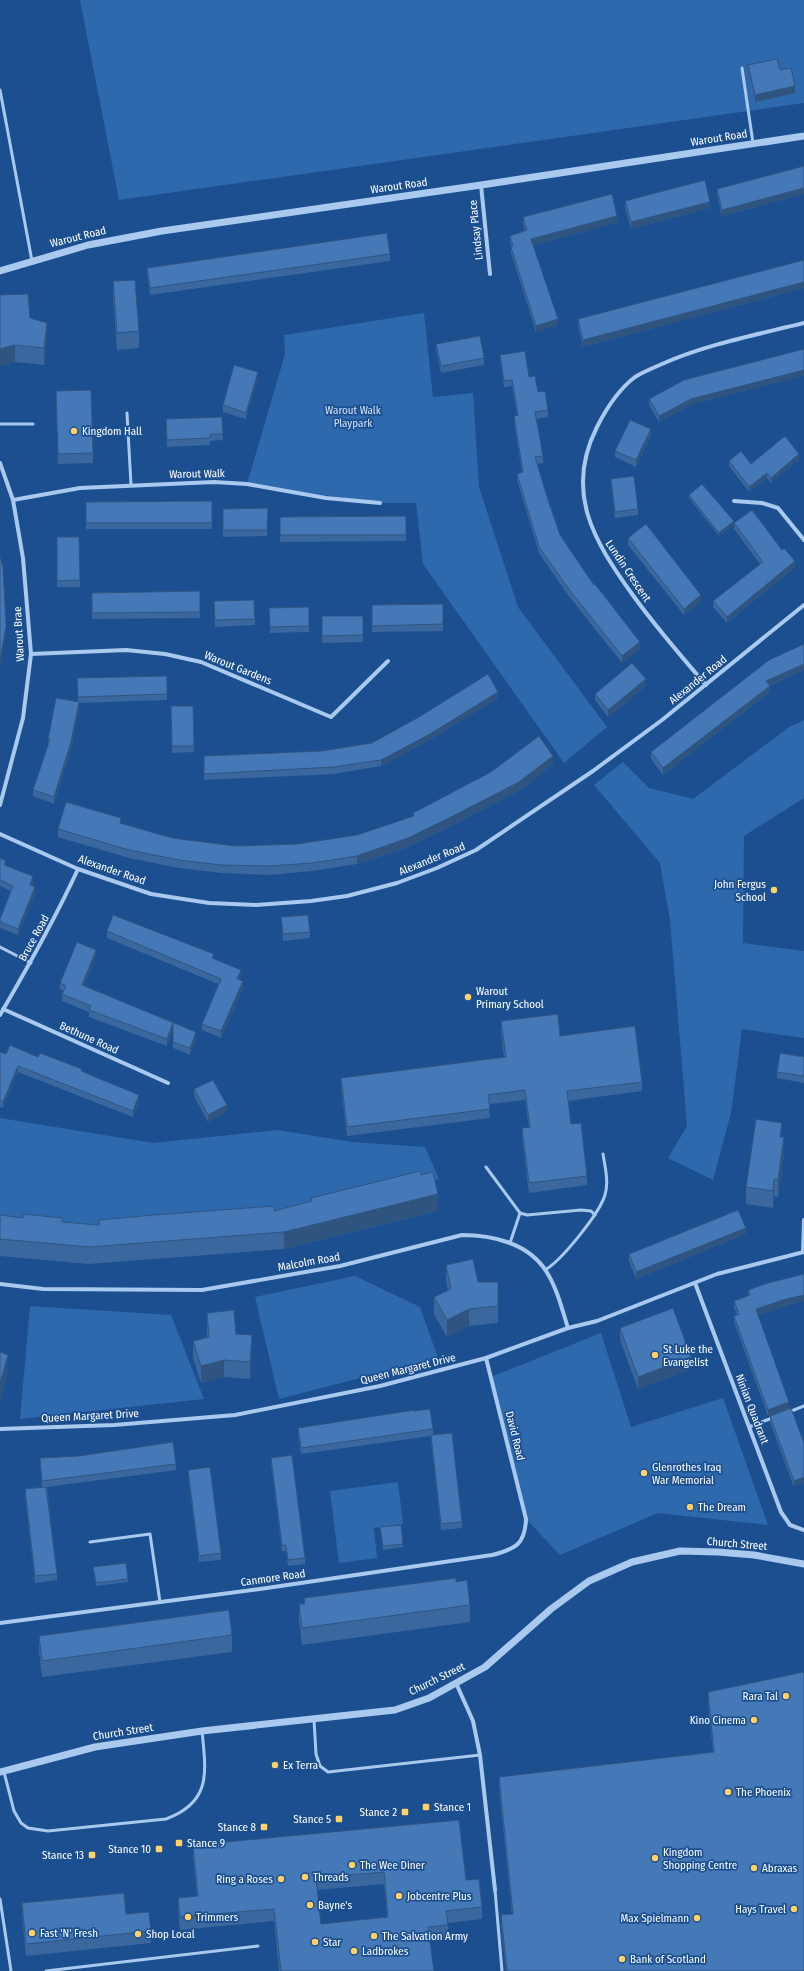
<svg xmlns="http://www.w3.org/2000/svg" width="804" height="1971" viewBox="0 0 804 1971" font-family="'Fira Sans Condensed',sans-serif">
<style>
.green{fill:#2e69ad}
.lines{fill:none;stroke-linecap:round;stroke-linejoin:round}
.service{stroke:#a9c9ee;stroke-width:3}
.minor{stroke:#a9c9ee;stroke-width:4}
.tertiary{stroke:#a9c9ee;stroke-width:7}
.wall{fill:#3a679d;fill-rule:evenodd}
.shaded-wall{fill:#305480}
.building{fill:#4478b7;stroke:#305480;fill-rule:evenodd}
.poi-dot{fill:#ffd166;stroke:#1b4f8f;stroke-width:1.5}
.labels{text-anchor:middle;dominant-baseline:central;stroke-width:3.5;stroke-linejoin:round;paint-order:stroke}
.street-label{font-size:11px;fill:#fff;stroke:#1b4f8f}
.park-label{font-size:11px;fill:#cfe3fa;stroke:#1b4f8f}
.poi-label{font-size:11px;fill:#fff;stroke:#1b4f8f;text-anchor:start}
</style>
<rect width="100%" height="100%" fill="#1b4f8f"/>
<!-- green -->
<g class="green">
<polygon points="80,0 804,0 804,103 119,200"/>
<polygon points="424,313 433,397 473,393 479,487 518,607 607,727 564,763 423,564 416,503 380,503 247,484 285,354 284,335"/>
<polygon points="804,720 804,798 744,836 743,943 804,951 804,1038 742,1029 731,1113 713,1180 668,1158 687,1126 670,920 660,863 594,785 623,762 649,788 693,799 789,727"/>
<polygon points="0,1118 153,1143 278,1130 352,1142 425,1147 439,1179 292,1214 81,1230 0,1220"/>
<polygon points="355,1276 420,1307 438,1358 279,1399 255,1297"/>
<polygon points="30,1306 171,1315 204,1399 20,1419"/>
<polygon points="601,1333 631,1427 723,1398 768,1525 658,1513 560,1555 526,1519 491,1377"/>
<polygon points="398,1482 403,1524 374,1528 377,1558 339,1563 330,1491"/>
</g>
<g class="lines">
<!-- service -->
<g class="service">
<polyline points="742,68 753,143"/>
<polyline points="0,90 32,261"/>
<polyline points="127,413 131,485"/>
<polyline points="0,424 33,424"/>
<polyline points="0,947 31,963"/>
<polyline points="486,1167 520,1213 527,1215 581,1210 591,1211 595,1215"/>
<polyline points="510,1243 520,1213"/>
<path d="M545,1270C562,1260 599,1214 605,1195C609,1182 605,1167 603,1154"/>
<polyline points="789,1412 804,1406"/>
<polyline points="749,1427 772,1418"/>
<polyline points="90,1542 150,1534 160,1602"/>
<polyline points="314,1720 316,1754 320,1766 328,1772 480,1755"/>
<path d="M4,1772L14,1811L21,1823L28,1828L48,1831L166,1819C212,1802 206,1772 202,1731"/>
<polyline points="495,1890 502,1971"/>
<polyline points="0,1899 11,1971"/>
<polyline points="46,1971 258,1946"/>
</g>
<!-- minor -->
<g class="minor">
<polyline points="481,185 490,274"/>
<polyline points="0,463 13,500 23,558 31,654 23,718 0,805"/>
<polyline points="13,500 80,488 214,482 247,484 326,498 380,503"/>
<polyline points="734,501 762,503 778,508 804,540"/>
<polyline points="31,654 126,650 165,654 201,662 331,717 388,661"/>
<path d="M706,685C680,655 655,626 632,594C594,541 564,492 597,427C606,409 618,390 635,377C643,372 653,368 662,364C707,344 756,335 804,323"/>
<polyline points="0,834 78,869 151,894 209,903 256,905 311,901 347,896 397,883 437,868 476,850 593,771 662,720 804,605"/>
<polyline points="3,1009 168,1083"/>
<path d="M0,1015C28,967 55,919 78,869"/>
<polyline points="803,1252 804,1220"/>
<polyline points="695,1283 781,1512 790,1525 804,1530"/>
<path d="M0,1284L43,1289L202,1290L340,1266L462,1235C492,1235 528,1243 546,1271C557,1288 562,1309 568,1328"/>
<polyline points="0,1429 114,1425 235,1415 380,1386 486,1358 568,1328 597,1321 717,1274 804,1252"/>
<path d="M0,1623L260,1589L492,1555C515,1549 525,1545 526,1519L486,1358"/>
<polyline points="456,1683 473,1721 480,1755 495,1890"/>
</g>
<!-- tertiary -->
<g class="tertiary">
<polyline points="0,271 88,245 162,231 481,185 804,136"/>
<polyline points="0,1772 95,1747 202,1731 395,1710 429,1698 485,1667 551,1609 589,1581 632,1562 680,1551 718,1552 754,1555 804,1564"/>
</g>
</g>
<!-- wall -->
<g class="wall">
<polygon points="748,65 780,70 795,93 755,102 748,71"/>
<polygon points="804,166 804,194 722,216 717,195 717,189"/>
<polygon points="625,201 710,208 631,229 625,208"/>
<polygon points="523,217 617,223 533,245 558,325 536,332 511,253 511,246 510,242 510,236 525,230 523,224"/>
<polygon points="390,254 390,261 150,295 147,274 147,268"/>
<polygon points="804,260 804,288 583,347 578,326 578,319"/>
<polygon points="113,281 139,331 139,348 117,350 113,298"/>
<polygon points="30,318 47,339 44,365 15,362 0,366"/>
<polygon points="436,344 484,358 484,365 441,373 436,350"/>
<polygon points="500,355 529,377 548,410 548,417 537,419 543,456 543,463 537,464 560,535 594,585 640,649 622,663 568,595 539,553 517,480 517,474 522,473 514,422 514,416 517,415 512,386 504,387 500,361"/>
<polygon points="258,378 246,419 223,412 223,405"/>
<polygon points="649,399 691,405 659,422 649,405"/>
<polygon points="56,400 93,453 93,463 58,464"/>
<polygon points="222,417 223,440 210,441 210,445 167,447 166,426"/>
<polygon points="651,436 636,467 615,457 615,451"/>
<polygon points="799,459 771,483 767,478 749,492 729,466 729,461 751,464"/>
<polygon points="611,479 638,509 638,515 615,518 611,485"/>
<polygon points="689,495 734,525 719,536 689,498"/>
<polygon points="212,501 212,529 86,529 86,502"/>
<polygon points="268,508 267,536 223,537 223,509"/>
<polygon points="406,516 406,541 280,542 280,517"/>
<polygon points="734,523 782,550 795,567 727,623 713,607 713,601 760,564 734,529"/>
<polygon points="57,537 80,580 80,587 57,587"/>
<polygon points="628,538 701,602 684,615 628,545"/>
<polygon points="200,591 200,618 92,619 92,593"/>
<polygon points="214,601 255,619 255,625 215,627"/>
<polygon points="443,604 443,631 372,632 372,605"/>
<polygon points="309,607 309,632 270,633 269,608"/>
<polygon points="322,616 363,635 363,642 322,643"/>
<polygon points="804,644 804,670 769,686 770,692 663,775 651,759 651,752"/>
<polygon points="167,676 167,700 79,703 79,709 71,749 54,804 33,796 33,790 48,745 48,739 78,702 77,678"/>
<polygon points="646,686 608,717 595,700 595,694"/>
<polygon points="498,698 430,740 381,766 334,774 204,780 204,756 322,751 372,743"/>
<polygon points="171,706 193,706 194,752 172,753"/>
<polygon points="553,764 519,791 449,827 408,847 357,864 312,871 270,875 221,873 179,868 129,858 58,837 58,829 121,824 172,838 235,846 297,844 357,835 413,816 413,813"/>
<polygon points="0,858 6,866 33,883 32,886 35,894 18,935 0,928 0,919 11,891 0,886"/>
<polygon points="281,917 310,932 310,938 283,941"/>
<polygon points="107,931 214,959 241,977 239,980 243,988 221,1038 202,1030 202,1024 218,984 107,938"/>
<polygon points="96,956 84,986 196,1039 190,1055 173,1048 173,1030 167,1046 89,1017 89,1012 62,1001 62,994 64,991 60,990 60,983"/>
<polygon points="501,1021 560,1036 642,1082 642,1091 568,1101 571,1124 587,1176 587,1185 529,1193 522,1138 522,1128 529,1128 525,1100 489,1104 490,1118 347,1136 341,1088 341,1078 504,1057 501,1031"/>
<polygon points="0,1053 6,1054 38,1057 82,1071 139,1101 133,1117 18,1072 3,1108 0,1107"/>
<polygon points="804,1057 804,1083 777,1078 777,1072"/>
<polygon points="194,1089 227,1112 208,1122 194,1096"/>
<polygon points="782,1137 784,1154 778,1197 774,1196 773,1208 746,1204 746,1187"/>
<polygon points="421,1175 438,1211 284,1249 89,1264 0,1256 0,1215 99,1225 99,1220 274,1211 311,1201 311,1198"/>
<polygon points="746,1234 636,1279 629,1261 629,1254"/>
<polygon points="446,1265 478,1282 498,1306 498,1323 469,1326 447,1337 434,1314 434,1297 448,1291 446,1282"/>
<polygon points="748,1290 786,1306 758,1315 789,1409 768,1416 734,1322 734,1316 737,1315 734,1308 734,1301 748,1296"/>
<polygon points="207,1313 236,1334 252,1352 250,1379 224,1377 201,1383 193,1358 193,1341 207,1337"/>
<polygon points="620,1328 691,1369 638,1389 620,1340"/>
<polygon points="0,1352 8,1372 0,1401"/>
<polygon points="414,1411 433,1429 433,1435 462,1522 462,1528 441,1530 431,1442 431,1436 301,1454 298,1434 298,1428"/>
<polygon points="770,1416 804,1443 794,1487 770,1422"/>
<polygon points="40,1458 176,1464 176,1470 47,1487 57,1574 57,1580 35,1583 25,1496 25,1489 42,1487 40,1464"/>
<polygon points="271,1458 305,1558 305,1564 288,1566 286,1551 282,1551 271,1464"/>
<polygon points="188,1470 221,1553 221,1560 199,1562 188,1476"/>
<polygon points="380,1527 403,1544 403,1547 383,1550"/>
<polygon points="93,1567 128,1579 128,1582 96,1586"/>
<polygon points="456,1582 470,1605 470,1622 302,1645 299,1621 299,1604 304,1604 304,1598"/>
<polygon points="232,1635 232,1652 42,1677 39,1652 39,1636"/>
<polygon points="708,1692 804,1971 506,1971 501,1927 501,1915 512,1914 499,1789 499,1777 713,1752 708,1705"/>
<path d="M193,1845L466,1880L482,1907V1919L448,1923V1937L429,1939L434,1971H279L274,1921L180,1930L178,1910V1898L197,1896L193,1857ZM384,1884L387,1917L321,1924L317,1890Z"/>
<polygon points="22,1903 126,1914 151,1931 151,1943 26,1956 22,1916"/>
</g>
<!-- shaded-wall -->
<g class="shaded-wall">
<polygon points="795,86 795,93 755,102 755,95"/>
<polygon points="804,188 804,194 722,216 722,210"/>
<polygon points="710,202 710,208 631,229 631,222"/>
<polygon points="617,216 617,223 531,246 531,239"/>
<polygon points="804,282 804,288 583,347 583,340"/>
<polygon points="558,319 558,325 536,332 536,326"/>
<polygon points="47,323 47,339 44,365 44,348"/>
<polygon points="15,345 15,362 0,366 0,349"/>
<polygon points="804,370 804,376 691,405 659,422 659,416 691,399"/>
<polygon points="258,372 258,378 246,419 246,413"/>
<polygon points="651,429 651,436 636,467 636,460"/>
<polygon points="799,454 799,459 771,483 771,478"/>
<polygon points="767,473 767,478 749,492 749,487"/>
<polygon points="734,521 734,525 719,536 719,533"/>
<polygon points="795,561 795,567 727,623 727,617"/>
<polygon points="701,595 701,602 684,615 684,609"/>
<polygon points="6,626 6,632 0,667 0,661"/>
<polygon points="640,642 640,649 622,663 622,656"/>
<polygon points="804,664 804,670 766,687 766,681"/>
<polygon points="646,679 646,686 608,717 608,710"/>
<polygon points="770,686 770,692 663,775 663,768"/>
<polygon points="498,692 498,698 430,740 381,766 381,760"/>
<polygon points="79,702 79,709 71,749 54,804 54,797"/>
<polygon points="553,756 553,764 519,791 449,827 408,847 357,864 357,856"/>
<polygon points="33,876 33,883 30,892 30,885"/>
<polygon points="35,887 35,894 18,935 18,929"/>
<polygon points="96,950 96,956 82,992 82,985"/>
<polygon points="241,970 241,977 237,985 237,979"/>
<polygon points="243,981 243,988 221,1038 221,1031"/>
<polygon points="173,1023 173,1030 167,1046 167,1039"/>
<polygon points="196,1032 196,1039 190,1055 190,1048"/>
<polygon points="18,1066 18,1072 3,1108 3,1102"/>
<polygon points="139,1095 139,1101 133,1117 133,1111"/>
<polygon points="227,1105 227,1112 208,1122 208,1115"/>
<polygon points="782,1123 782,1140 780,1137"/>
<polygon points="784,1137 784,1154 778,1197 778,1180"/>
<polygon points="774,1179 774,1196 773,1208 773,1191"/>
<polygon points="438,1194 438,1211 284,1249 284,1232"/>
<polygon points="746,1228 746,1234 636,1279 636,1272"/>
<polygon points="804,1295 804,1301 786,1306 756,1316 756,1309 786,1299"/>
<polygon points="469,1309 469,1326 447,1337 447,1320"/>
<polygon points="252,1335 252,1352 250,1379 250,1362"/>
<polygon points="8,1355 8,1372 0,1401 0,1384"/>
<polygon points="691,1357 691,1369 638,1389 638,1377"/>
<polygon points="224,1360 224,1377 201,1383 201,1366"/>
<polygon points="789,1402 789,1409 768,1416 768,1410"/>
<polygon points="804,1477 804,1483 794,1487 794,1481"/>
</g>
<!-- building -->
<g class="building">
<polygon points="777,59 780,70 791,68 795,86 755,95 748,65"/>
<polygon points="804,166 804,188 722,210 717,189"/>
<polygon points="705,180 710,202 631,222 625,201"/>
<polygon points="612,194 617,216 531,239 558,319 536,326 511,247 513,246 510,236 527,230 523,217"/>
<polygon points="387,233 390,254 150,288 147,268"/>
<polygon points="804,260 804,282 583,340 578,319"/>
<polygon points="135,280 139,331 117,333 113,281"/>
<polygon points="28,294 30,318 47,323 44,348 15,345 0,349 0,295"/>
<polygon points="480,336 484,358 441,366 436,344"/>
<polygon points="804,349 804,370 691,399 659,416 649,399 684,380"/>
<polygon points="525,351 529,377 535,376 538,392 545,391 548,410 535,412 543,456 535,457 549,503 560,535 594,585 595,584 640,642 622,656 568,588 539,547 517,474 523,472 514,416 518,415 512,380 504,381 500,355"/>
<polygon points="234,365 258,372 246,413 223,405"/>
<polygon points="91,390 93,453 58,454 56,391"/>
<polygon points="222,417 223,434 210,434 210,438 167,440 166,419"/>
<polygon points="630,420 651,429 636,460 615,451"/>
<polygon points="785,436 799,454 771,478 767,473 749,487 729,461 741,451 751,464"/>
<polygon points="634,476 638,509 615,512 611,479"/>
<polygon points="702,484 734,521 719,533 689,495"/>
<polygon points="212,501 212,523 86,523 86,502"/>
<polygon points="268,508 267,530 223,530 223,509"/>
<polygon points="752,510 782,550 784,548 795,561 727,617 713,601 763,562 734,523"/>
<polygon points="406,516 406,535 280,535 280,517"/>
<polygon points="646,524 701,595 684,609 628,538"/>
<polygon points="57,537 79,537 80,580 57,581"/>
<polygon points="0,556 3,567 6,626 0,661"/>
<polygon points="200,591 200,612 92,613 92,593"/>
<polygon points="254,600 255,619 215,620 214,601"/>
<polygon points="443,604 443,624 372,626 372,605"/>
<polygon points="309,607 309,626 270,627 269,608"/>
<polygon points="322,616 363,616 363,635 322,636"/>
<polygon points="804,644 804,664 766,681 770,686 663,768 651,752 769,660"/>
<polygon points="632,663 646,679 608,710 595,694"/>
<polygon points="488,674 498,692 430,734 381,760 334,767 204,774 204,756 322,751 372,743 419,717"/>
<polygon points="167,676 167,694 78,697 77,678"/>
<polygon points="56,698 79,702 71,742 54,797 33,790 50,739 48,739"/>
<polygon points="171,706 193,706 194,746 172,746"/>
<polygon points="539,736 553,756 519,782 449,818 408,838 357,856 312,863 270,866 221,865 179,860 129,850 58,829 66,802 121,818 120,823 172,838 235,846 297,844 357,835 414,816 413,813 491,772"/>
<polygon points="0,858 6,861 4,865 33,876 30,885 35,887 18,929 0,922 0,919 13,886 0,880"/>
<polygon points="113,915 214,954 212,958 241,970 237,979 243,981 221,1031 202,1024 221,979 107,931"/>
<polygon points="308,915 310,932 283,934 281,917"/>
<polygon points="77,942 96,950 82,985 196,1032 190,1048 173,1042 173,1023 167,1039 89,1010 91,1006 62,994 66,986 60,983"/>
<polygon points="558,1014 560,1036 635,1026 642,1082 567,1091 571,1124 581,1123 587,1176 529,1183 522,1128 530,1127 525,1090 488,1095 490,1109 347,1127 341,1078 506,1057 501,1021"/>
<polygon points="10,1045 38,1057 40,1053 82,1069 81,1071 139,1095 133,1111 18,1066 3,1102 0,1100 0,1052 6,1054"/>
<polygon points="780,1053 804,1057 804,1076 777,1072"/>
<polygon points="213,1080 227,1105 208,1115 194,1089"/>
<polygon points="756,1119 782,1123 780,1137 784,1137 778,1180 774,1179 773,1191 746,1187"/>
<polygon points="420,1171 421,1175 433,1172 438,1194 284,1232 89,1247 0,1239 0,1215 23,1218 23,1214 62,1218 62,1222 99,1225 99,1220 154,1215 274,1206 274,1211 312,1201 311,1198"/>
<polygon points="738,1210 746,1228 636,1272 629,1254"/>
<polygon points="473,1259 478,1282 498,1282 498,1306 469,1309 447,1320 434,1297 451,1289 446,1265"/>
<polygon points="804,1274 804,1295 786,1299 756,1309 789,1402 768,1410 734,1316 739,1314 734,1301 750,1295 748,1290 768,1283"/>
<polygon points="673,1308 691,1357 638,1377 620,1328"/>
<polygon points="234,1310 236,1334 252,1335 250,1362 224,1360 201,1366 193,1341 209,1337 207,1313"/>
<polygon points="0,1352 8,1355 0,1384"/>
<polygon points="791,1408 804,1443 804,1477 794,1481 770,1416"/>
<polygon points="430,1409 433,1429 301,1448 298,1428 414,1410 414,1411"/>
<polygon points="452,1433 462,1522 441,1524 431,1435"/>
<polygon points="173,1442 176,1464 42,1481 40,1458 79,1456"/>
<polygon points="292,1455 305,1558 288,1560 286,1545 282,1545 271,1458"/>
<polygon points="210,1467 221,1553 199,1556 188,1470"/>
<polygon points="46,1487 57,1574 35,1576 25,1489"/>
<polygon points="401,1525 403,1544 383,1546 380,1527"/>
<polygon points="126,1563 128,1579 96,1583 93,1567"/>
<polygon points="456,1578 456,1582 467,1580 470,1605 302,1628 299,1604 305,1604 304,1598"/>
<polygon points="229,1610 232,1635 42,1661 39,1636"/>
<polygon points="804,1672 804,1971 507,1971 501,1915 513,1914 499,1777 714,1752 708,1692"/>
<path d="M459,1820L466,1880L479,1879L482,1907L446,1911L448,1925L428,1927L434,1971H281L274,1909L180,1917L178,1898L198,1896L193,1845ZM384,1872L388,1917L321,1924L316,1878Z"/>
<polygon points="124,1893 126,1914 149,1912 151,1931 26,1944 22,1903"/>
</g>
<!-- markers -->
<g class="poi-dot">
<circle cx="74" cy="431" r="4"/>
<circle cx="774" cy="890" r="4"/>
<circle cx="468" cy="997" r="4"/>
<circle cx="655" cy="1355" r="4"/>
<circle cx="644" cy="1473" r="4"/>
<circle cx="690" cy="1507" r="4"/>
<circle cx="786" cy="1696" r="4"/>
<circle cx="754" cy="1720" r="4"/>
<circle cx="275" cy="1765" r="4"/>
<circle cx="728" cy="1792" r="4"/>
<rect x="422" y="1803" width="8" height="8" rx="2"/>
<rect x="401" y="1808" width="8" height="8" rx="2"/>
<rect x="335" y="1815" width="8" height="8" rx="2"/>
<rect x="260" y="1823" width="8" height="8" rx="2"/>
<rect x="175" y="1839" width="8" height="8" rx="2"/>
<rect x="155" y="1845" width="8" height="8" rx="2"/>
<rect x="88" y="1851" width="8" height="8" rx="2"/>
<circle cx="655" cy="1858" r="4"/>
<circle cx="352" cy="1865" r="4"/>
<circle cx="754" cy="1868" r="4"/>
<circle cx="305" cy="1877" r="4"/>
<circle cx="281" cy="1879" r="4"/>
<circle cx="399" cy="1896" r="4"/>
<circle cx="310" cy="1905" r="4"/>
<circle cx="794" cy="1909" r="4"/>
<circle cx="188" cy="1917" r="4"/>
<circle cx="697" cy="1918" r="4"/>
<circle cx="32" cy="1933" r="4"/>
<circle cx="138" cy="1934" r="4"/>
<circle cx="374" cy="1936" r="4"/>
<circle cx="315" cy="1942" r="4"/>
<circle cx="354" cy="1951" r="4"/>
<circle cx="622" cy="1959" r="4"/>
</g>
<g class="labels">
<!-- street labels -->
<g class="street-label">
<text transform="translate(719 138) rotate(-9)">Warout Road</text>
<text transform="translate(399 186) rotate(-8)">Warout Road</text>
<text transform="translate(476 230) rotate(-96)">Lindsay Place</text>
<text transform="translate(78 237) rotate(-14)">Warout Road</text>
<text transform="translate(197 474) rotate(-1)">Warout Walk</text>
<text transform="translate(628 571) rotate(56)">Lundin Crescent</text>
<text transform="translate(19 634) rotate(-93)">Warout Brae</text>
<text transform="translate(238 668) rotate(22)">Warout Gardens</text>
<text transform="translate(698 680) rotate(-39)">Alexander Road</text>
<text transform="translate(432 859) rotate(-22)">Alexander Road</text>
<text transform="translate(112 870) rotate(19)">Alexander Road</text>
<text transform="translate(34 938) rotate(-61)">Bruce Road</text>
<text transform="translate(89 1038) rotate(24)">Bethune Road</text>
<text transform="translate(309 1262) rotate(-10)">Malcolm Road</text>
<text transform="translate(408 1369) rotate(-14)">Queen Margaret Drive</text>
<text transform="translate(752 1409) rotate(69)">Ninian Quadrant</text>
<text transform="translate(90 1416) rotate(-3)">Queen Margaret Drive</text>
<text transform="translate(515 1436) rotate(76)">David Road</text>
<text transform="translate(737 1544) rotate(5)">Church Street</text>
<text transform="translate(273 1578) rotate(-8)">Canmore Road</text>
<text transform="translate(437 1679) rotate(-26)">Church Street</text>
<text transform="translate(123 1732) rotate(-9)">Church Street</text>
</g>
<!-- park labels -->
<g class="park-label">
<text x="353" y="410">Warout Walk<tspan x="353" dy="13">Playpark</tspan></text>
</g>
<!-- poi labels -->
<g class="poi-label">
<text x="82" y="431">Kingdom Hall</text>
<text x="766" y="884" text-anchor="end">John Fergus<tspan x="766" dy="13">School</tspan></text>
<text x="476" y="991">Warout<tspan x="476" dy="13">Primary School</tspan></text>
<text x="663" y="1349">St Luke the<tspan x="663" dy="13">Evangelist</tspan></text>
<text x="652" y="1467">Glenrothes Iraq<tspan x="652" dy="13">War Memorial</tspan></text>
<text x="698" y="1507">The Dream</text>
<text x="778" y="1696" text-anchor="end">Rara Tal</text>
<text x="746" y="1720" text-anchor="end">Kino Cinema</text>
<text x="283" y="1765">Ex Terra</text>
<text x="736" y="1792">The Phoenix</text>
<text x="434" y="1807">Stance 1</text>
<text x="397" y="1812" text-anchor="end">Stance 2</text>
<text x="331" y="1819" text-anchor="end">Stance 5</text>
<text x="256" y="1827" text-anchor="end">Stance 8</text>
<text x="187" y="1843">Stance 9</text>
<text x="151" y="1849" text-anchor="end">Stance 10</text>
<text x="663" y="1852">Kingdom<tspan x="663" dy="13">Shopping Centre</tspan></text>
<text x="84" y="1855" text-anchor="end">Stance 13</text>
<text x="360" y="1865">The Wee Diner</text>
<text x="762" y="1868">Abraxas</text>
<text x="313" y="1877">Threads</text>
<text x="273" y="1879" text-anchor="end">Ring a Roses</text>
<text x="407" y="1896">Jobcentre Plus</text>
<text x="318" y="1905">Bayne's</text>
<text x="786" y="1909" text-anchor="end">Hays Travel</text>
<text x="196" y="1917">Trimmers</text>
<text x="689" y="1918" text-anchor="end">Max Spielmann</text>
<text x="40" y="1933">Fast 'N' Fresh</text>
<text x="146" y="1934">Shop Local</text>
<text x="382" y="1936">The Salvation Army</text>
<text x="323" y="1942">Star</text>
<text x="362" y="1951">Ladbrokes</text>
<text x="630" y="1959">Bank of Scotland</text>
</g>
</g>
</svg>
